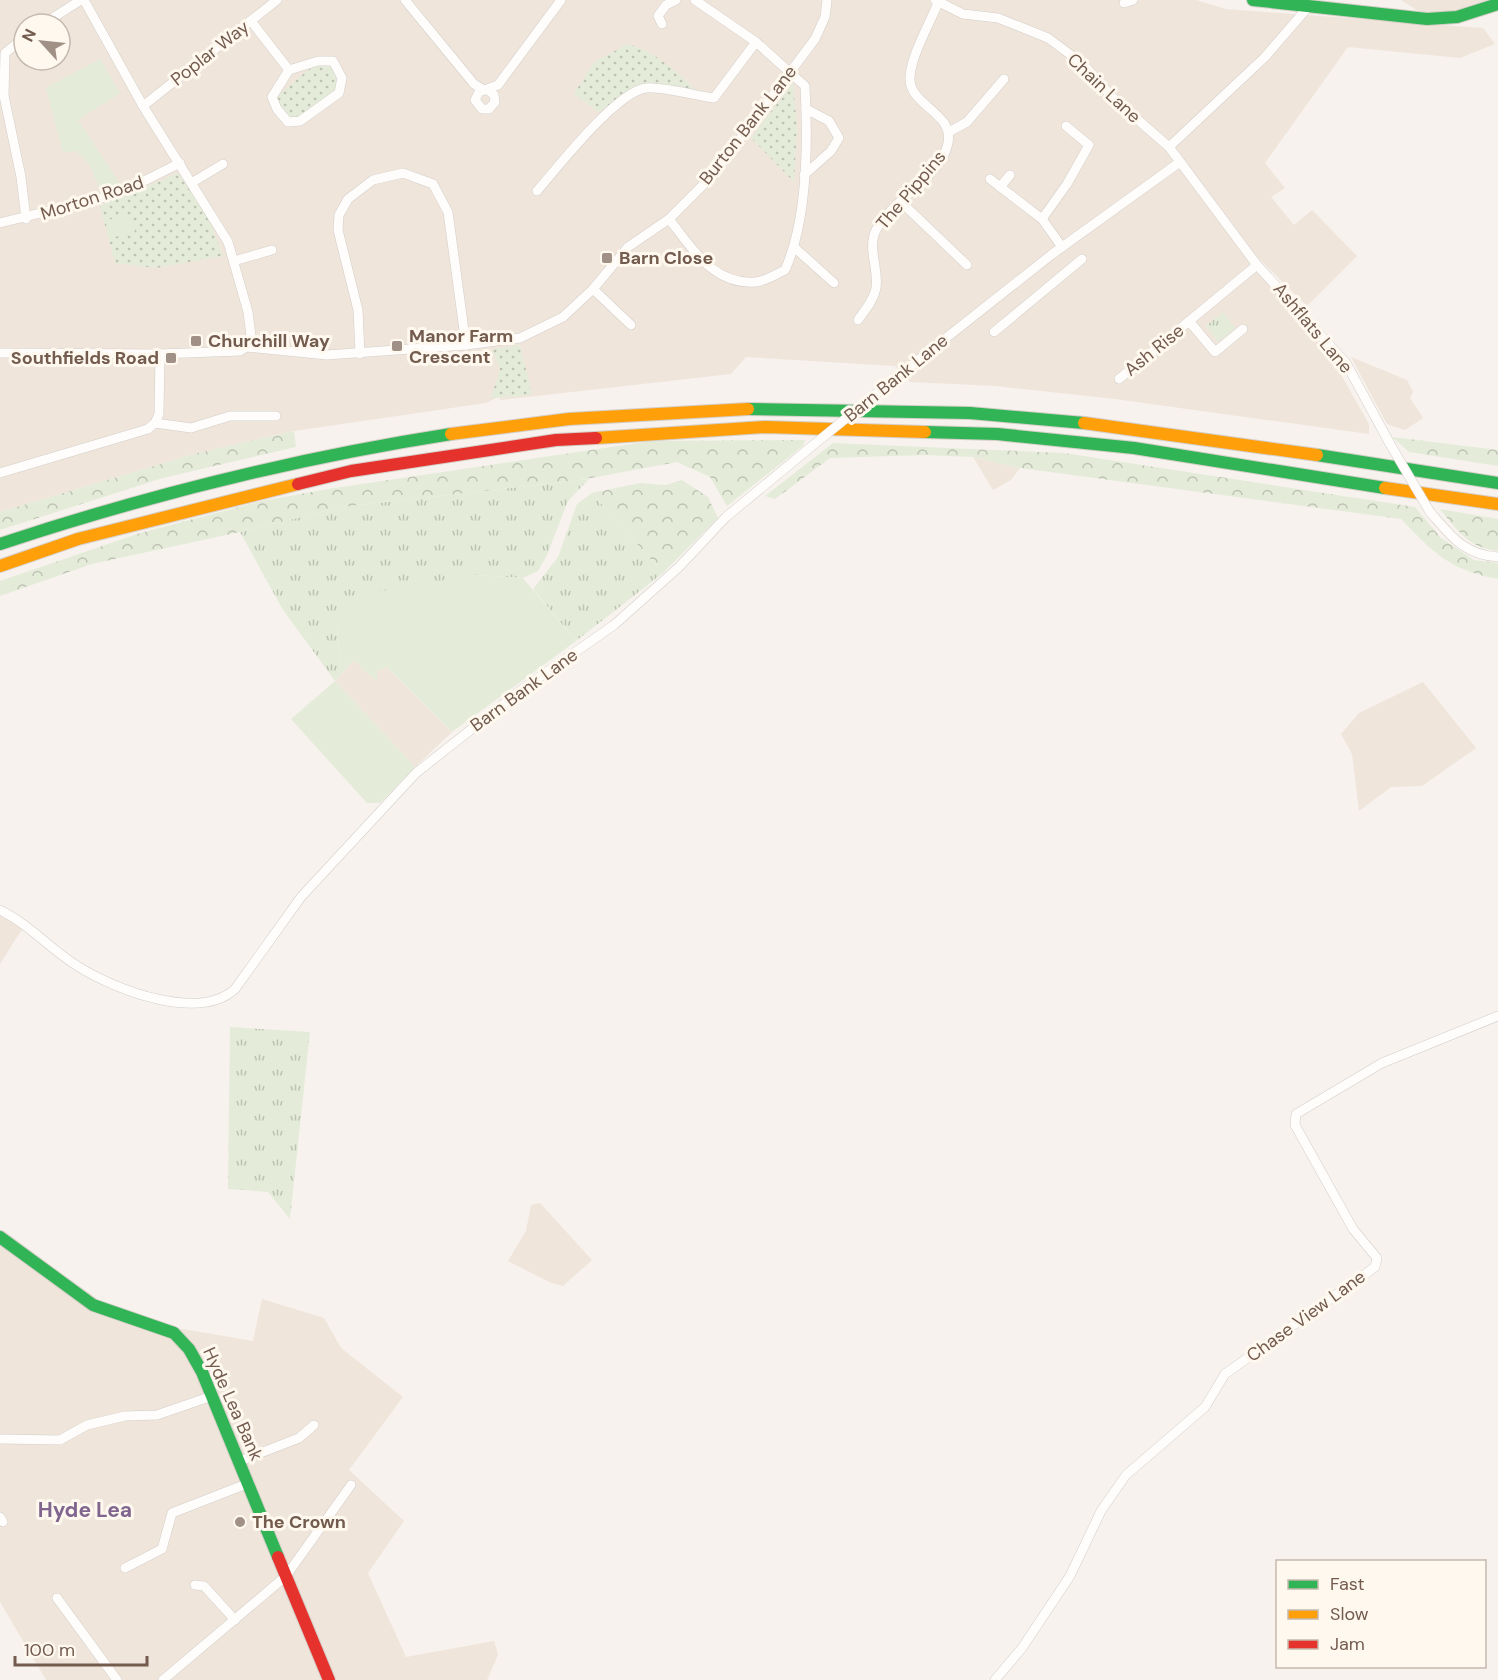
<svg xmlns="http://www.w3.org/2000/svg" width="1498" height="1680" viewBox="0 0 1498 1680" font-family="'DM Sans',sans-serif">
<style>
.residential{fill:#efe5db;fill-rule:evenodd}
.grass{fill:url(#grass-tufts)}
.forest{fill:url(#forest-crowns)}
.park{fill:url(#park-dots)}
.garden{fill:#e4ecd9}
.lines{fill:none;stroke-linecap:round;stroke-linejoin:round}
.street-casing{stroke:#d4cec8;stroke-width:10}
.fast-casing{stroke:#d5cec8;stroke-width:14}
.slow-casing{stroke:#d5cec8;stroke-width:14}
.jam-casing{stroke:#d5cec8;stroke-width:14}
.street{stroke:#fefdfc;stroke-width:9}
.fast{stroke:#30b455;stroke-width:12}
.slow{stroke:#ff9f0a;stroke-width:12}
.jam{stroke:#e5322d;stroke-width:12}
.street-bridge-casing{stroke:#d4cec8;stroke-width:10;stroke-linecap:butt}
.street-bridge{stroke:#fefdfc;stroke-width:9}
.poi-dot{fill:#a19086;stroke:#fef8ef;stroke-width:2}
.labels{text-anchor:middle;dominant-baseline:central;stroke-width:6;stroke-linejoin:round;paint-order:stroke}
.street-label{font-size:18px;fill:#735b4e;stroke:#fef8ef}
.poi-label{font-size:18px;font-weight:bold;fill:#735b4e;stroke:#fef8ef;text-anchor:start}
.quarter-label{font-size:21px;font-weight:bold;fill:#80668f;stroke:#fef8ef}
</style>
<defs>
<pattern id="grass-tufts" width="24" height="20" patternUnits="userSpaceOnUse" patternTransform="scale(1.5)"><rect width="24" height="20" fill="#e4ecd9"/><path d="M3 7l-1-3M5 7V3M7 7l1-3M15 17l-1-3M17 17v-4M19 17l1-3" fill="none" stroke="#bdc2b2"/></pattern>
<pattern id="forest-crowns" width="20" height="18" patternUnits="userSpaceOnUse" patternTransform="scale(1.5)"><rect width="20" height="18" fill="#e4ecd9"/><path d="M2 6a3 3 0 1 1 6 0M12 15a3 3 0 1 1 6 0" fill="none" stroke="#bdc2b2"/></pattern>
<pattern id="park-dots" width="8" height="8" patternUnits="userSpaceOnUse" patternTransform="scale(1.5)"><rect width="8" height="8" fill="#e4ecd9"/><path d="M2 2h.1M6 6h.1" fill="none" stroke="#bdc2b2" stroke-width="1.8" stroke-linecap="round"/></pattern>
</defs>
<rect width="100%" height="100%" fill="#f7f2ed"/>
<!-- residential -->
<g class="residential">
<path d="M0,0H1196L1226,9L1483,28L1495,44L1460,58L1348,47L1265,163L1285,188L1271,197L1294,225L1312,210L1357,256L1307,306L1256,256L1250,264L1327,350L1369,424V434L1115,399L996,386L910,382L895,366L746,357L731,374L501,400L498,397L486,403L294,431L198,453L0,512ZM24,24H60V60H24Z"/>
<polygon points="1401,0 1490,0 1465,11 1423,14"/>
<polygon points="1351,357 1407,380 1413,392 1410,398 1423,418 1405,430 1387,424"/>
<polygon points="973,457 1020,468 1011,480 993,490"/>
<polygon points="354,660 377,682 377,671 387,667 452,732 415,767 335,681"/>
<polygon points="1423,682 1476,748 1422,786 1391,787 1359,811 1352,754 1341,734 1359,713"/>
<polygon points="0,914 22,929 0,964"/>
<polygon points="540,1203 592,1260 563,1286 549,1282 508,1261 526,1231 531,1205"/>
<polygon points="0,1243 85,1305 159,1335 183,1329 253,1341 262,1299 324,1318 341,1348 403,1397 349,1470 404,1521 368,1573 406,1657 494,1641 498,1655 487,1680 46,1680 0,1602"/>
</g>
<!-- grass -->
<g class="grass">
<polygon points="1223,312 1235,328 1218,342 1206,326"/>
<polygon points="589,479 568,501 547,555 538,571 523,578 476,575 337,626 341,674 335,681 283,610 240,532 342,507"/>
<polygon points="592,493 663,573 576,641 533,589 558,557 577,504"/>
<polygon points="230,1027 310,1032 290,1219 268,1192 228,1189"/>
</g>
<!-- forest -->
<g class="forest">
<polygon points="294,431 296,447 163,478 0,530 0,512 198,453"/>
<polygon points="1392,437 1498,450 1498,466 1409,452"/>
<polygon points="805,440 803,446 727,506 710,477 677,462 580,480 342,507 240,532 92,564 0,596 0,581 140,533 262,501 328,489 652,441"/>
<path d="M833,443L1064,453L1415,507L1441,538L1474,560L1498,563V579C1449,570 1434,553 1401,519L1020,468L973,457L924,455L830,458L775,499L765,496Z"/>
<polygon points="682,480 708,497 718,518 663,573 592,493 640,483 666,485"/>
<path d="M1440,509L1498,519V551C1469,548 1457,530 1440,509Z"/>
</g>
<!-- park -->
<g class="park">
<path d="M628,44C658,54 677,71 699,93L632,89L599,112L574,94L594,62Z"/>
<polygon points="322,63 331,64 337,77 337,90 300,121 288,118 276,97 308,70"/>
<polygon points="793,83 797,128 794,182 751,138"/>
<polygon points="178,173 209,219 223,256 156,268 115,263 100,206"/>
<polygon points="520,345 532,395 491,398 500,369 492,349"/>
</g>
<!-- garden -->
<g class="garden">
<polygon points="100,59 120,93 78,120 121,185 101,193 91,167 77,151 63,152 46,88"/>
<polygon points="131,215 135,232 111,238 107,220"/>
<polygon points="476,575 523,578 576,641 452,732 387,667 377,671 377,682 354,660 341,674 337,626 348,608 365,594"/>
<polygon points="335,681 415,767 380,803 367,803 291,719"/>
</g>
<g class="lines">
<defs>
<g id="street">
<polyline points="84,0 143,106 228,242 248,312 251,336 246,347"/>
<polyline points="405,0 474,84 484,90"/>
<polyline points="935,0 963,14 998,18 1048,38 1083,64 1113,98 1169,147 1257,265 1346,363 1390,444"/>
<polyline points="1124,3 1133,0"/>
<polyline points="251,21 289,70 272,97 277,109 288,122 300,121 339,93 342,78 333,61 318,61 289,70"/>
<polyline points="43,24 81,0"/>
<polyline points="662,24 658,16 666,5 676,0"/>
<polyline points="24,38 5,53 4,96 21,177 26,219"/>
<polyline points="488,90 494,95 495,102 489,109 482,109 475,100 479,92 498,85 561,0"/>
<polyline points="143,106 277,0"/>
<polyline points="949,132 967,122 1004,79"/>
<polyline points="1169,147 1265,57 1309,6"/>
<polyline points="804,175 831,151 839,138 829,121 806,109"/>
<polyline points="990,179 1042,219 1062,247"/>
<polyline points="193,182 223,164"/>
<polyline points="1000,187 1010,175"/>
<path d="M537,191C558,167 616,92 646,88C660,86 698,96 714,98L756,42"/>
<polyline points="901,202 967,265"/>
<path d="M669,219C692,248 713,285 755,282C764,282 776,274 785,270C808,219 808,142 805,86L756,42L695,0"/>
<polyline points="1042,219 1067,184 1089,145 1066,126"/>
<polyline points="0,223 118,194 180,163"/>
<polyline points="795,248 834,283"/>
<polyline points="234,261 272,250"/>
<polyline points="593,289 631,325"/>
<path d="M858,320C865,310 874,300 876,288C879,269 867,248 876,230C892,200 942,176 948,143C954,113 911,106 910,80C909,59 930,23 938,3"/>
<polyline points="1189,321 1215,352 1243,329"/>
<polyline points="994,332 1082,259"/>
<polyline points="0,353 160,354 240,351 246,347 327,355 466,345 520,338 563,317 593,289 628,247 669,219 713,175 815,39 825,17 827,0"/>
<polyline points="360,354 358,310 338,230 339,215 348,199 373,180 403,173 433,184 448,212 466,345"/>
<polyline points="1119,379 1257,265"/>
<polyline points="893,380 1051,255 1180,162"/>
<polyline points="155,423 191,428 230,416 276,416"/>
<polyline points="0,473 148,429 155,423 159,414 160,354"/>
<path d="M1430,512C1451,536 1464,555 1498,557"/>
<path d="M0,910C29,924 51,950 79,967C116,990 199,1022 235,989L301,897L416,773L521,690L614,625L679,567L726,517L806,451"/>
<polyline points="0,1439 60,1440 87,1425 125,1416 157,1415 212,1396"/>
<polyline points="240,1461 299,1438 314,1425"/>
<polyline points="0,1517 3,1522"/>
<polyline points="125,1568 162,1549 172,1513 249,1483"/>
<polyline points="195,1585 204,1586 235,1620"/>
<polyline points="57,1598 117,1680"/>
<polyline points="163,1680 286,1576 351,1485"/>
<polyline points="995,1680 1022,1648 1070,1576 1101,1511 1126,1475 1205,1407 1225,1374 1375,1267 1377,1258 1353,1229 1295,1125 1296,1114 1382,1063 1498,1016"/>
</g>
<g id="fast">
<polyline points="1253,0 1427,19 1457,17 1498,4"/>
<polyline points="748,409 970,413 1084,423"/>
<polyline points="925,432 997,434 1134,448 1385,488"/>
<polyline points="1317,455 1498,483"/>
<path d="M0,544C148,495 297,458 451,434"/>
<polyline points="0,1237 93,1305 174,1333 189,1349 202,1372 278,1557"/>
</g>
<g id="slow">
<polyline points="1084,423 1317,455"/>
<polyline points="451,434 569,419 748,409"/>
<polyline points="596,438 765,427 925,432"/>
<polyline points="1385,488 1498,504"/>
<polyline points="0,566 78,539 298,484"/>
</g>
<g id="jam">
<polyline points="298,484 351,471 556,440 596,438"/>
<polyline points="278,1557 329,1680"/>
</g>
</defs>
<!-- street casing -->
<use href="#street" class="street-casing"/>
<!-- fast casing -->
<use href="#fast" class="fast-casing"/>
<!-- slow casing -->
<use href="#slow" class="slow-casing"/>
<!-- jam casing -->
<use href="#jam" class="jam-casing"/>
<!-- street -->
<use href="#street" class="street"/>
<!-- fast -->
<use href="#fast" class="fast"/>
<!-- slow -->
<use href="#slow" class="slow"/>
<!-- jam -->
<use href="#jam" class="jam"/>
<defs>
<g id="street-bridge">
<polyline points="1390,444 1430,512"/>
<polyline points="806,451 893,380"/>
</g>
</defs>
<!-- street-bridge casing -->
<use href="#street-bridge" class="street-bridge-casing"/>
<!-- street-bridge -->
<use href="#street-bridge" class="street-bridge"/>
</g>
<!-- markers -->
<g class="poi-dot">
<rect x="601" y="252" width="12" height="12" rx="3"/>
<rect x="190" y="335" width="12" height="12" rx="3"/>
<rect x="391" y="340" width="12" height="12" rx="3"/>
<rect x="165" y="352" width="12" height="12" rx="3"/>
<circle cx="240" cy="1522" r="6"/>
</g>
<g class="labels">
<!-- street labels -->
<g class="street-label">
<text transform="translate(210 53) rotate(-38)">Poplar Way</text>
<text transform="translate(1104 88) rotate(43)">Chain Lane</text>
<text transform="translate(748 125) rotate(-52)">Burton Bank Lane</text>
<text transform="translate(911 190) rotate(-50)">The Pippins</text>
<text transform="translate(92 198) rotate(-18)">Morton Road</text>
<text transform="translate(1313 328) rotate(50)">Ashflats Lane</text>
<text transform="translate(1154 350) rotate(-39)">Ash Rise</text>
<text transform="translate(896 378) rotate(-39)">Barn Bank Lane</text>
<text transform="translate(524 690) rotate(-36)">Barn Bank Lane</text>
<text transform="translate(1306 1316) rotate(-36)">Chase View Lane</text>
<text transform="translate(233 1404) rotate(66)">Hyde Lea Bank</text>
</g>
<!-- poi labels -->
<g class="poi-label">
<text x="619" y="258">Barn Close</text>
<text x="409" y="336">Manor Farm<tspan x="409" dy="21">Crescent</tspan></text>
<text x="208" y="341">Churchill Way</text>
<text x="159" y="358" text-anchor="end">Southfields Road</text>
<text x="252" y="1522">The Crown</text>
</g>
<!-- quarter labels -->
<g class="quarter-label">
<text x="85" y="1510">Hyde Lea</text>
</g>
</g>
<!-- legend -->
<rect x="1276" y="1560" width="210" height="108" fill="#fef8ef" stroke="#c6b9af" stroke-width="1.5"/>
<rect x="1288" y="1580" width="30" height="9" fill="#30b455" stroke="#c6b9af" stroke-width="1.5"/>
<text x="1330" y="1590" font-size="18" fill="#735b4e">Fast</text>
<rect x="1288" y="1610" width="30" height="9" fill="#ff9f0a" stroke="#c6b9af" stroke-width="1.5"/>
<text x="1330" y="1620" font-size="18" fill="#735b4e">Slow</text>
<rect x="1288" y="1640" width="30" height="9" fill="#e5322d" stroke="#c6b9af" stroke-width="1.5"/>
<text x="1330" y="1650" font-size="18" fill="#735b4e">Jam</text>
<!-- north arrow -->
<g transform="translate(42 42) rotate(297)"><circle r="28" fill="#fef8ef" stroke="#c6b9af" stroke-width="1.5"/>
<path d="M0-4.5L10 22L0 15L-10 22Z" fill="#a19086"/>
<text y="-9" font-size="16" font-weight="bold" text-anchor="middle" fill="#735b4e">N</text>
</g>
<!-- scale -->
<path d="M15 1656v9h132v-9" fill="none" stroke="#735b4e" stroke-width="3"/>
<text x="24" y="1656" font-size="18" fill="#735b4e" stroke="#fef8ef" stroke-width="4.5" paint-order="stroke">100 m</text>
</svg>
